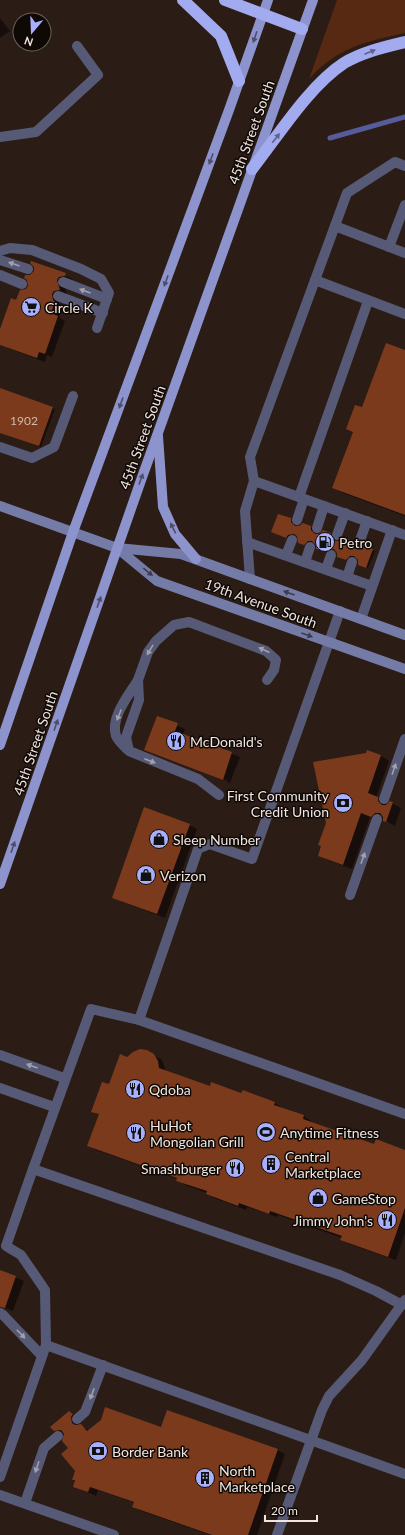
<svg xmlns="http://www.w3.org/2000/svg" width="405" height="1535" viewBox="0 0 405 1535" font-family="Lato,sans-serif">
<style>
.green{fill:#572812}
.shadow{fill:#0007}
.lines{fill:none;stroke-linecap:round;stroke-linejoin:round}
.stream{stroke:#565b9a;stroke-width:5}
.building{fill:#7b3a1c}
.lane{stroke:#565a76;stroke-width:10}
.secondary{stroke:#757ba7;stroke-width:10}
.primary{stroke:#8d94cd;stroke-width:10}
.highway{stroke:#a2aaf0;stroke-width:12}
.oneway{fill:#4e4e6a}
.oneway2{fill:#606287}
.oneway3{fill:#a3a0ab}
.oneway4{fill:#3d3c4e}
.labels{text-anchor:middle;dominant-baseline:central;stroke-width:3;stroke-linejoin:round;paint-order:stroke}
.number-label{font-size:12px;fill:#d3baaf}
.street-label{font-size:14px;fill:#f0e5e0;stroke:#0f0906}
.poi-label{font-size:14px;fill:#f0e5e0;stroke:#0f0906;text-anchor:start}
</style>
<rect width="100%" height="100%" fill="#2c1c16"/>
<!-- green -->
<path class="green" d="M337,0H405V33C365,42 338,47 309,79Z"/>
<!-- shadow -->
<g class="shadow">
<polygon points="0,18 10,31 0,38"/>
<polygon points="32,262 73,279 67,281 64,285 67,294 62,295 59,299 60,305 63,307 59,317 65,321 52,357 47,355 45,362 0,345 0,332 17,302 29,287 30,276 35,271"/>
<polygon points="405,351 405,516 343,493 333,487 354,432 347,429"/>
<polygon points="0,389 55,409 41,447 0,432"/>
<polygon points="290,519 296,527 313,528 313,532 316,535 330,534 336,542 352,542 358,550 375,551 368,568 361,566 356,557 353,557 349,561 341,558 335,550 332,549 328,553 320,550 314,542 311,542 307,545 302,543 297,535 291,536 289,539 274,533"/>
<polygon points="157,717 185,729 183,735 240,757 230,783 227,782 228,781 146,750"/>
<polygon points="381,756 389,761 376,798 386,803 386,806 390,802 401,808 395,826 384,820 384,818 380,821 370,817 352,869 328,860 319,855"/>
<polygon points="189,825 197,829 165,918 113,898"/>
<polygon points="147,1051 162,1060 166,1072 210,1087 275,1103 282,1108 304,1116 311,1121 311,1123 375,1146 405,1151 405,1233 396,1260 349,1244 342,1239 342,1238 278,1215 277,1217 247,1207 246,1210 214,1198 207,1194 207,1193 185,1185 178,1179 96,1150 89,1146 100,1115 93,1111 128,1058"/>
<polygon points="0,1271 24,1281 13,1311 0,1306"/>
<polygon points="70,1412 77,1416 79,1426 89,1430 161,1428 277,1450 285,1454 257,1535 210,1535 141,1511 133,1506 135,1503 98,1490 96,1496 74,1486 76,1470 65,1435 63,1435 54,1430"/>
</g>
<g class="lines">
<!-- stream -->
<polyline class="stream" points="330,138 405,117"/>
</g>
<!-- building -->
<g class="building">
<polygon points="31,261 66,273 65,276 59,277 57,280 60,290 54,291 52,294 53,300 55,302 51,313 58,316 45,354 39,352 37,358 0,345 0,329 11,298 16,300 20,290 26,289 28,286 27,280 24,278 25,275 30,275 34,271 34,267 30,263"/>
<polygon points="386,343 405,350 405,515 332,488 353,432 346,429 355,405 362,407"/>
<polygon points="0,388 53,407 39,446 0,433"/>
<polygon points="278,514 291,518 291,522 295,526 299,526 303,523 311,526 311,530 315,534 319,534 323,530 331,533 331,536 334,541 338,541 343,537 353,541 353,544 356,549 360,549 365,546 373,549 366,568 358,565 358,560 354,556 350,556 346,560 337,557 337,553 334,549 329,549 325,552 316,549 316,545 312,541 308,541 304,545 298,543 297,536 294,534 288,535 286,538 271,532"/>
<polygon points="157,716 178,723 175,731 232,752 223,780 144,750"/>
<polygon points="367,750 381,755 368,793 378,797 378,801 382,805 386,805 390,801 393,802 386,822 383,821 383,817 380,813 375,813 371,817 361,813 343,865 318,856 321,846 318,845 326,823 313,762 366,753"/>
<polygon points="144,807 190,824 157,914 112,898"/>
<polygon points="140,1049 147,1050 154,1054 158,1061 159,1068 210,1086 211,1082 241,1093 243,1090 275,1102 274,1105 304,1115 303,1119 374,1144 376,1139 405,1150 405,1208 388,1257 340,1240 342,1236 270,1211 269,1214 239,1203 238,1206 206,1194 207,1191 176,1181 177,1178 87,1146 99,1114 91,1112 102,1082 109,1084 120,1054 127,1057 133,1052"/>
<polygon points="0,1270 16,1276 5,1308 0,1307"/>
<polygon points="105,1407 161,1427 167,1410 278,1449 248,1535 212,1535 132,1507 134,1502 90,1487 88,1492 73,1487 75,1480 72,1480 75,1471 61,1454 68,1448 62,1441 64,1434 61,1430 54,1431 50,1427 69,1411 73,1414 71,1417 72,1423 75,1425 81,1424 87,1431 101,1420"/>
</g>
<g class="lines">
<!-- lane -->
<g class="lane">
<polyline points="0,137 36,132 98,75 77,46"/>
<polyline points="335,226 405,253"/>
<polyline points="389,247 405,205"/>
<polyline points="0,251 10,248 32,250 81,269 101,279 109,293 97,328"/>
<polyline points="0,260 28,269"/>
<polyline points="0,275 22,284"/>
<polyline points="315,280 405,314"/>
<polyline points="63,282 107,299"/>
<polyline points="58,296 103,313"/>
<polyline points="0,447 32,458 54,447 73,396"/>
<polyline points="254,481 250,457 347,193 395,162 405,166"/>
<polyline points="299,497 368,301"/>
<polyline points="297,520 304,499"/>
<polyline points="317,528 324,506"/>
<polyline points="337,535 345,513"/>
<polyline points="247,542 372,586"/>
<polyline points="359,543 367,521"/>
<polyline points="286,555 292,540"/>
<polyline points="305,562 310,547"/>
<polyline points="326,569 331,555"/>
<polyline points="347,577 352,562"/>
<polyline points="250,579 245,511 254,481 405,535"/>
<polyline points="361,619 392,530"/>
<path d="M128,750C124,746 118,741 116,736C110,717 129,695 138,680"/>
<polyline points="219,795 198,779 129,751 126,737 139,700 138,680 148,652 156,641 174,625 189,622 266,651 276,660 274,670 267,680"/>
<polyline points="384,799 405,739"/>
<polyline points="350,895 377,819"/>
<polyline points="139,1020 198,849 210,844 252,859 340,611"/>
<polyline points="0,1055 64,1078"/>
<polyline points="0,1088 54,1107"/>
<polyline points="33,1169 6,1246 21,1255 45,1290 46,1345"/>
<polyline points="402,1305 376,1291 340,1275 33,1169 91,1009 139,1020 405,1114"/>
<polyline points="0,1313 3,1315 42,1356"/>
<polyline points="77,1419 85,1412 103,1365"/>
<polyline points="0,1477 46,1345 405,1474"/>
<polyline points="0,1495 114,1535"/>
<polyline points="25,1503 44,1448 58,1436"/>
<polyline points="277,1535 322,1410 329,1396 362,1360 405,1300"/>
</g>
<!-- secondary -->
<g class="secondary">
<polyline points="0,506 117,548 181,554 405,635"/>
<polyline points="117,548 157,581 405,669"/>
</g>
<!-- primary -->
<g class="primary">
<polyline points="158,436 163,507 175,534 196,559"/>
<polyline points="0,745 73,532 229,110 268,0"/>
<polyline points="0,884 140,483 313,0"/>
</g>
<!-- highway -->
<g class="highway">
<polyline points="183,0 221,36 239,81"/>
<polyline points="225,0 302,29"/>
<path d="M252,169C278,136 309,86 344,63C362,52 385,47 405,42"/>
</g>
</g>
<!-- one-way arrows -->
<defs><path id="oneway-solid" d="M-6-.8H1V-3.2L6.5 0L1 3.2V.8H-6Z"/></defs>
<g class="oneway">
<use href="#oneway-solid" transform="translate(255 37) rotate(109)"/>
<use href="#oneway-solid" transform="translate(211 159) rotate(110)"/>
<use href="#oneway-solid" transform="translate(166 281) rotate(110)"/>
<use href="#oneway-solid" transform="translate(121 403) rotate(110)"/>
<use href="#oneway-solid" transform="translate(141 479) rotate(-70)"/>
<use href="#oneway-solid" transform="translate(173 528) rotate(-116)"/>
<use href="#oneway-solid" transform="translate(99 602) rotate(-71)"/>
<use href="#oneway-solid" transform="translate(56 725) rotate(-71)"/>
<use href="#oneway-solid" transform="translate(13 847) rotate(-71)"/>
</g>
<g class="oneway2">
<use href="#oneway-solid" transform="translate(370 52) rotate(-23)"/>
<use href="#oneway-solid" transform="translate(276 138) rotate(-52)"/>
</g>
<g class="oneway3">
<use href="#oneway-solid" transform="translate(14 264) rotate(-161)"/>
<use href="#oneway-solid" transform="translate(85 291) rotate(-160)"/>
<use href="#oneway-solid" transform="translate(150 650) rotate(121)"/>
<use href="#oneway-solid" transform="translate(264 650) rotate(-155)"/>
<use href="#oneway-solid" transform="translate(119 715) rotate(112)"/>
<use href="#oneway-solid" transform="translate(150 761) rotate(21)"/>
<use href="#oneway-solid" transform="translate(394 769) rotate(-71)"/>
<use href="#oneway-solid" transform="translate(363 858) rotate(-71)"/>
<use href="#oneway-solid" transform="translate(32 1066) rotate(-160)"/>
<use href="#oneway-solid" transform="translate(21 1334) rotate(46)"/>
<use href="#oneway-solid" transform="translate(92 1394) rotate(111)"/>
<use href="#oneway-solid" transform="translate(37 1467) rotate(109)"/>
</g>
<g class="oneway4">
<use href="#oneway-solid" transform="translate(148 572) rotate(39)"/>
<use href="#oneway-solid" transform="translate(289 593) rotate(-160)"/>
<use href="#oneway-solid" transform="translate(307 635) rotate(20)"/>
</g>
<!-- icons -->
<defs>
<symbol id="supermarket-disc" viewBox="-11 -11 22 22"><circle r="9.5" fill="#a8b0fc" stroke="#0f0906"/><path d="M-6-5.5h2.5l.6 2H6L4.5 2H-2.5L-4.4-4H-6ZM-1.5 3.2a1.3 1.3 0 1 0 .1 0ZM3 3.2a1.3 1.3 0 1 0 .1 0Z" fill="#111"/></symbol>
<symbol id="fuel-disc" viewBox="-11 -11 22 22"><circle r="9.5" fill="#a8b0fc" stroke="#0f0906"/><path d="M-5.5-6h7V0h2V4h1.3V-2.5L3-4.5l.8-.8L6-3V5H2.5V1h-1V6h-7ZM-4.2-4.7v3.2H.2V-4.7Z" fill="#111"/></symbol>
<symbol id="restaurant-disc" viewBox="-11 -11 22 22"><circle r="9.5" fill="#a8b0fc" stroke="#0f0906"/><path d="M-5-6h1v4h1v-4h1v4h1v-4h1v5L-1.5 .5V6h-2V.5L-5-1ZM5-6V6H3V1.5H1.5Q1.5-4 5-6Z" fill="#111"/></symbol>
<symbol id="bank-disc" viewBox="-11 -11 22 22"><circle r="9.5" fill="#a8b0fc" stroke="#0f0906"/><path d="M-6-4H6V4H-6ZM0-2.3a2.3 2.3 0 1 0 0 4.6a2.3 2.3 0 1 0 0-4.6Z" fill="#111"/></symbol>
<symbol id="shop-disc" viewBox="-11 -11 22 22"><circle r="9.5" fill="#a8b0fc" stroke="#0f0906"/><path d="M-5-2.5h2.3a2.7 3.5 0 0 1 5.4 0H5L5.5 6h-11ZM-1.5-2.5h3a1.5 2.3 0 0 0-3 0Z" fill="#111"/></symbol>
<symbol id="stadium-disc" viewBox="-11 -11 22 22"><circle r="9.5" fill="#a8b0fc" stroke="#0f0906"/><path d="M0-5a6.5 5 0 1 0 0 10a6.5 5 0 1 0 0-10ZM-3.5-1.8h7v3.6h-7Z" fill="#111"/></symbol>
<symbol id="building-disc" viewBox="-11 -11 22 22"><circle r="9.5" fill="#a8b0fc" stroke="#0f0906"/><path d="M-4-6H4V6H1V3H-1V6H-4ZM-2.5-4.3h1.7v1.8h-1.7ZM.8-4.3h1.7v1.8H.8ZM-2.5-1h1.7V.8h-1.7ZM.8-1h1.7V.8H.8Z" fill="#111"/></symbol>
</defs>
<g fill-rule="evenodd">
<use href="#supermarket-disc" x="20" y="296" width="22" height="22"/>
<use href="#fuel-disc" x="314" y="531" width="22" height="22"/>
<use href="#restaurant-disc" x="165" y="730" width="22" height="22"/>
<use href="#bank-disc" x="332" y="792" width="22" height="22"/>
<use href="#shop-disc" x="148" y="828" width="22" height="22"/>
<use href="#shop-disc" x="135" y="864" width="22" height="22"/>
<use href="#restaurant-disc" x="124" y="1078" width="22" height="22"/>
<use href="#stadium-disc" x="255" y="1121" width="22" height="22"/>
<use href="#restaurant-disc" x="125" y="1122" width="22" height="22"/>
<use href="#building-disc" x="260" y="1153" width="22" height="22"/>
<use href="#restaurant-disc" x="224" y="1157" width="22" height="22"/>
<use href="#shop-disc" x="307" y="1187" width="22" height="22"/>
<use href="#restaurant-disc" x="376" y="1209" width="22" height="22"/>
<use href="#bank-disc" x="87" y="1440" width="22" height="22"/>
<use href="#building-disc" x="194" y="1467" width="22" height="22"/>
</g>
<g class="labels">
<!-- number labels -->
<g class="number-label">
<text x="24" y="420">1902</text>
</g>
<!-- street labels -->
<g class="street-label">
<text transform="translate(251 132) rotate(-70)">45th Street South</text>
<text transform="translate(142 437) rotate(-70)">45th Street South</text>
<text transform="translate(261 603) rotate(20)">19th Avenue South</text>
<text transform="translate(35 743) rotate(-71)">45th Street South</text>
</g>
<!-- poi labels -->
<g class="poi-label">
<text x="45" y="307">Circle K</text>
<text x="339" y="542">Petro</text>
<text x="190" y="741">McDonald's</text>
<text x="329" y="795" text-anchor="end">First Community<tspan x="329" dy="16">Credit Union</tspan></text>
<text x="173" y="839">Sleep Number</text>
<text x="160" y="875">Verizon</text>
<text x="149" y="1089">Qdoba</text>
<text x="150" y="1125">HuHot<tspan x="150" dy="16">Mongolian Grill</tspan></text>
<text x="280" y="1132">Anytime Fitness</text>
<text x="285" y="1156">Central<tspan x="285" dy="16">Marketplace</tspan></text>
<text x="221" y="1168" text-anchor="end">Smashburger</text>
<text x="332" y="1198">GameStop</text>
<text x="373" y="1220" text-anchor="end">Jimmy John's</text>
<text x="112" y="1451">Border Bank</text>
<text x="219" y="1470">North<tspan x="219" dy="16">Marketplace</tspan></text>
</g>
</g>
<!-- north arrow -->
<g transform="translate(32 32) rotate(199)"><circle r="19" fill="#0f0906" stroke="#69615d"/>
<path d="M0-3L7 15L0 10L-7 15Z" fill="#a8b0fc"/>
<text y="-6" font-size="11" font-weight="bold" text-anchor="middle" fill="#f0e5e0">N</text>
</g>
<!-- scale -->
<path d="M265 1515v6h52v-6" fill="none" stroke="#f0e5e0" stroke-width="2"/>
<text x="271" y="1515" font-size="12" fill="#f0e5e0" stroke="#0f0906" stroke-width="3" paint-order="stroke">20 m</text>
</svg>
